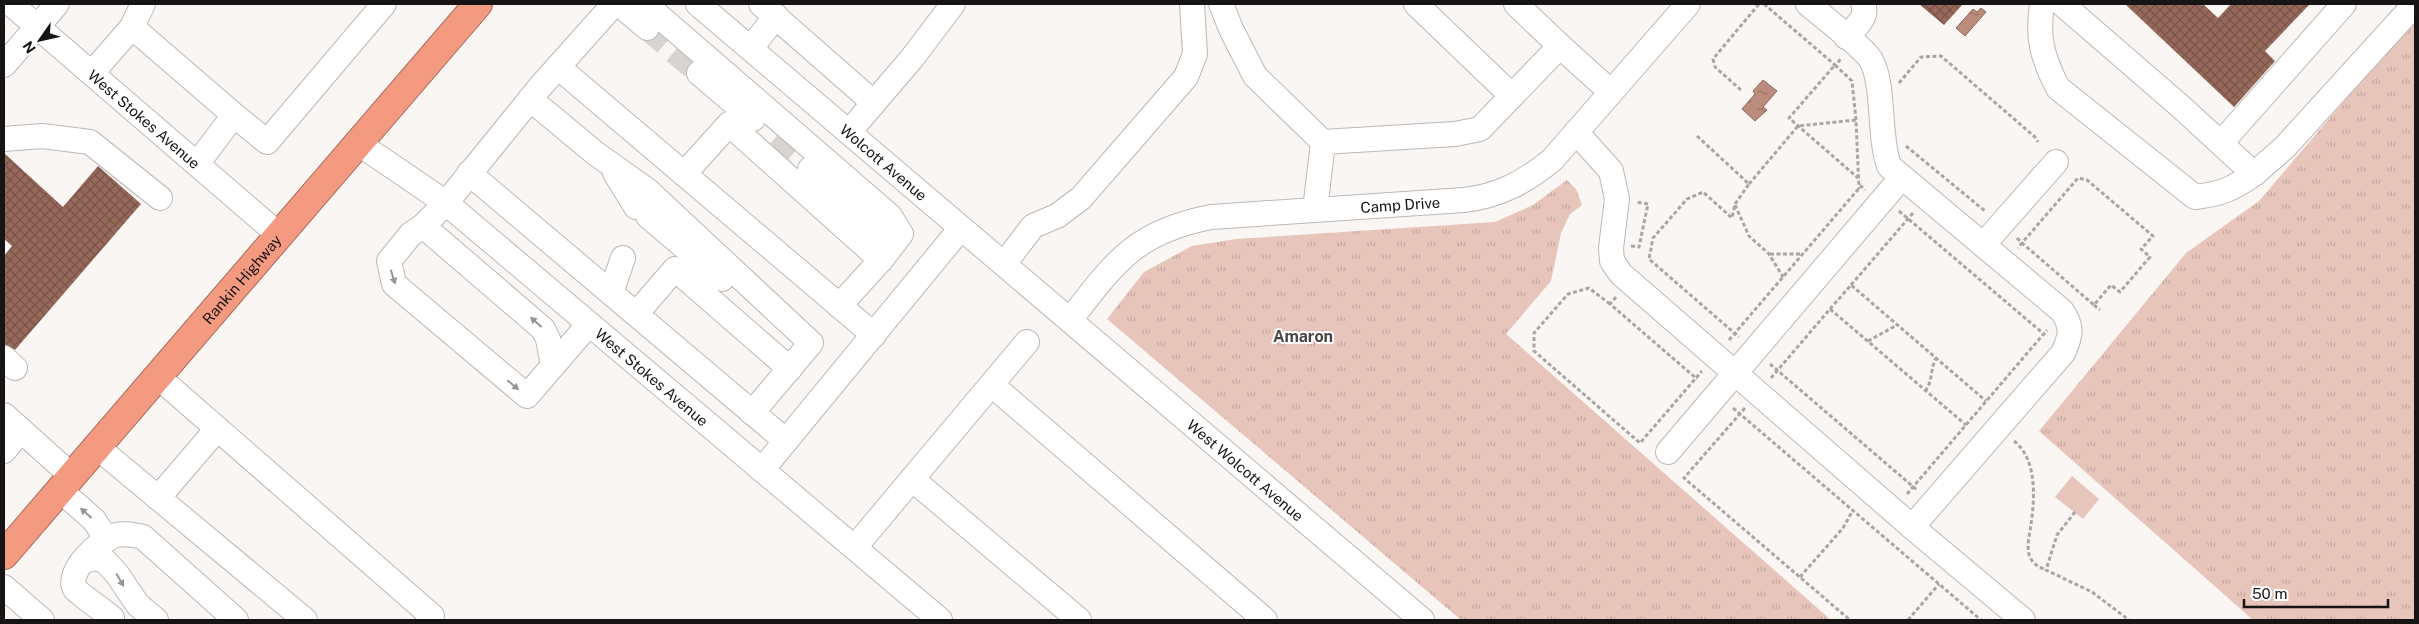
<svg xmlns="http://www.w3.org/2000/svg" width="2419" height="624" viewBox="0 0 2419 624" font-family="'Public Sans',sans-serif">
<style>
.grass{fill:url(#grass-tufts)}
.garden{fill:#e7c5bb}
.water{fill:url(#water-ripples);stroke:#8a675d}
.building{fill:url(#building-cross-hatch)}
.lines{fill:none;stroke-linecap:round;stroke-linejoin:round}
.minor-tunnel{stroke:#d8d4d2;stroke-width:24;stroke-dasharray:24 12;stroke-linecap:butt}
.minor-casing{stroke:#bcb8b7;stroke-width:26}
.highway-casing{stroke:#a66b5b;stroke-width:30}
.path{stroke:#a9a6a5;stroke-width:3;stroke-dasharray:4 2.5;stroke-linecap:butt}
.minor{stroke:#fff;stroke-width:24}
.highway{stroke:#f39a81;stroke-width:28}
.oneway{fill:#969595}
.labels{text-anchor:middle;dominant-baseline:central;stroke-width:4;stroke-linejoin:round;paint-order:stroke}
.street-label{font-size:15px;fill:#161414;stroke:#fff}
.neighbourhood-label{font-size:16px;font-weight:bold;fill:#494544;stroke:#fff}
</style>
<defs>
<pattern id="grass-tufts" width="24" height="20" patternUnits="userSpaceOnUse" patternTransform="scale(1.25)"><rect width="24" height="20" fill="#e7c5bb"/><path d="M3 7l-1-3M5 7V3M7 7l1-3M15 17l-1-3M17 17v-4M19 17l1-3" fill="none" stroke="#c5a8a0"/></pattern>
<pattern id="water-ripples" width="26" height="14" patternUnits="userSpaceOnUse" patternTransform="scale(1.25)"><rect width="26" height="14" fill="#bb8b7c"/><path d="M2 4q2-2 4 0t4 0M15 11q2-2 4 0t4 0" fill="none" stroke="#977064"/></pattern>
<pattern id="building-cross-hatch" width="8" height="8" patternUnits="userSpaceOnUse" patternTransform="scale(1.25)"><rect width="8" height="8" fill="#97695b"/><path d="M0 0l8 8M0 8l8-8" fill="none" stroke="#7a554a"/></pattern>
</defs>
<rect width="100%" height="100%" fill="#faf6f4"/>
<!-- grass -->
<g class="grass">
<polygon points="2415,18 2415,620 2253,620 2039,431 2186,253 2259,201"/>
<polygon points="1567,180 1576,189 1582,205 1570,214 1561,233 1551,281 1506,334 1831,620 1461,620 1107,319 1144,272 1192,246 1236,239 1495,222 1533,205"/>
</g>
<!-- garden -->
<polygon class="garden" points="2072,476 2099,499 2083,519 2055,497"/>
<!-- water -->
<g class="water">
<polygon points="1981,8 1986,12 1965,36 1956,28 1973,9 1977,12"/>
<polygon points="1763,80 1777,91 1763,107 1767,110 1755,121 1742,109 1755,94 1753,91"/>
</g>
<!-- building -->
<g class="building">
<polygon points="1919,4 1963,4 1944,25"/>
<polygon points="2125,4 2203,4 2218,18 2231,4 2310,4 2265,51 2275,61 2234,107"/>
<polygon points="4,153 63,207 98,166 141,204 15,350 4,344 4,256 12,246 4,239"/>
</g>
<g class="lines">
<!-- minor-tunnel -->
<g class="minor-tunnel">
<polyline points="647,28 699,73"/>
<polyline points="775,138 810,169"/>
</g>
<defs>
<g id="minor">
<path id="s1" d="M11,4L278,234"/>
<polyline points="619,4 647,28"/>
<polyline points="645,4 890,216 901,234 881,260"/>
<path id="s2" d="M698,4L1422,620"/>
<polyline points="761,4 874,103"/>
<polyline points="1221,4 1231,29 1255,76 1323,142"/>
<polyline points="1416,4 1512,96"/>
<polyline points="1516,4 1560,46"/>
<path d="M2042,4C2037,38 2042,57 2058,88L2195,197C2221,194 2233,189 2254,174"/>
<polyline points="2062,4 2180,106 2254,174 2285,147 2415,4"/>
<polyline points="132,27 143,4"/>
<path d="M1846,37C1854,28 1869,18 1863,4"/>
<polyline points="751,48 776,16"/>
<polyline points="4,65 57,4"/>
<polyline points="558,67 874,335"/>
<polyline points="92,73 132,27 234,115 197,164"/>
<polyline points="699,73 753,119"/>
<polyline points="530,99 595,153 647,190 811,343 752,413"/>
<polyline points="234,115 267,142 384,4"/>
<polyline points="849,132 913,57 953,4"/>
<path d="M1576,132L1611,171L1617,199L1611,248L1612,261L1621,274L1912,527L2063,353C2071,336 2073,327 2062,311L1889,166C1878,135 1885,85 1871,60C1864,48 1822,16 1808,4"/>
<polyline points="4,139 42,136 90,142 160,198"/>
<path id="s3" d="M358,143L446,203L940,620"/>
<polyline points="2221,143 2344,4"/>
<polyline points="810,169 895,242"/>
<polyline points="469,173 786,441"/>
<polyline points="615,173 636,207"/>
<polyline points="684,174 729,124 881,260 839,306"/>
<polyline points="1315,210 1323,142 1455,134 1480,129 1560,46 1611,92"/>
<polyline points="648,216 722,279"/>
<polyline points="423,226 543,329 548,339 553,366"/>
<polyline points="1983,245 2056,162"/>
<polyline points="1004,264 1033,226 1057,216 1081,198 1186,77 1195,54 1192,4"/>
<polyline points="611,293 623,258"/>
<polyline points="636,314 675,269 790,369"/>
<path id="s4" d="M1070,320C1116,261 1135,232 1211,217L1464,200C1499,196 1525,182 1552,160L1688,4"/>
<polyline points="589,324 527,396 394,284 389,261 411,234 423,226 446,203 540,87 614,4"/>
<polyline points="4,358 15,368"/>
<polyline points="157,376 432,616 428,620"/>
<polyline points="992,385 1265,620"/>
<polyline points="4,415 72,476"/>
<polyline points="97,447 305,620"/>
<polyline points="4,451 21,430"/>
<polyline points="1668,452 1902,177"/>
<polyline points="762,470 961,228"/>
<polyline points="912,479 1079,620"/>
<polyline points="60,490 94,520 107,540"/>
<polyline points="158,498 217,429"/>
<polyline points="1912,527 2023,620"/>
<polyline points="855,547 1027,342"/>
<polyline points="82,562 94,558 105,561 117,574 138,605 156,620"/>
<polyline points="4,587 42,620"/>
<path d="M112,618C105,612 78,593 75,589C65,572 100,539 116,535C125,533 134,535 143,537L236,620"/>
</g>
<g id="highway">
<path id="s5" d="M4,555L478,4"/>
</g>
</defs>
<!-- minor casing -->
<use href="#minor" class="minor-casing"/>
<!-- highway casing -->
<use href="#highway" class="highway-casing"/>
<!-- path -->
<g class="path">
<polyline points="1764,4 1835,65 1842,58"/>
<polyline points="1899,83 1921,57 1941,56 2035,137 2038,142"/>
<polyline points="1741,90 1715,67 1713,59 1759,4"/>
<polyline points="1856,120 1852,81 1835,65 1789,118 1858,178"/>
<polyline points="1697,136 1749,184 1735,204 1732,218 1703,192 1687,199 1653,238 1649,259 1739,337"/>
<polyline points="1906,146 1985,211"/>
<polyline points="1749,184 1798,126 1856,120 1859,189"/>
<polyline points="1735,205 1749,236 1769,254 1783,277"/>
<polyline points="1899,211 2045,335"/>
<polyline points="2017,238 2022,243 2094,305 2111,285 2120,292 2150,257 2141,249 2153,236 2087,180 2078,178 2022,243 2018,248"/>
<polyline points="1631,246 1639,247 1648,204 1636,202"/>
<polyline points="1770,254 1803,254"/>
<polyline points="1851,285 1913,213"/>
<polyline points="1616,297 1610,304 1697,379"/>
<polyline points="1610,304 1589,288 1568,294 1534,333 1534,351 1640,443 1702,371"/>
<polyline points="2094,305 2100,310"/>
<polyline points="1830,309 1851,285 1986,401"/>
<polyline points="1729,340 1861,186 1865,190"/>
<polyline points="1868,341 1897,325"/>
<polyline points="1770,364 1917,490"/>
<polyline points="1771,378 1830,309 1966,425"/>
<path d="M1925,391C1933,382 1930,369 1936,358"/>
<polyline points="1733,408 1981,620"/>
<polyline points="1745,408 1684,478 1850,620"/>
<path d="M2014,441C2037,459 2035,497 2031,524C2030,534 2025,550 2031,559C2034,565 2040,567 2046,570"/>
<polyline points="1907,494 2047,330"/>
<polyline points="2075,512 2057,535 2046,570 2092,592 2129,620"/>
<polyline points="1800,577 1843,528 1853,510"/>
<polyline points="1908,620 1939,584"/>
</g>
<!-- minor -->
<use href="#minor" class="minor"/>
<!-- highway -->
<use href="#highway" class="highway"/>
</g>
<!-- one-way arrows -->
<defs><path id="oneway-solid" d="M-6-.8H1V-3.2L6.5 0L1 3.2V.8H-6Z" transform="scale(1.25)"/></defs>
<g class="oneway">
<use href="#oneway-solid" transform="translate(393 277) rotate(73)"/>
<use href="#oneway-solid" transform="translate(536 322) rotate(-139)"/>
<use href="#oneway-solid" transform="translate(513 385) rotate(40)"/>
<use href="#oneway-solid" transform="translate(86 513) rotate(-139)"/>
<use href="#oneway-solid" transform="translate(120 580) rotate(60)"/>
</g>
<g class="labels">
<!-- street labels -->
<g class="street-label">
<text stroke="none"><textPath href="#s1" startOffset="176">West Stokes Avenue</textPath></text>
<text stroke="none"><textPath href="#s2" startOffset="244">Wolcott Avenue</textPath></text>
<text stroke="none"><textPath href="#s4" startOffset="370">Camp Drive</textPath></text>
<text stroke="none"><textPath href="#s5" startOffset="364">Rankin Highway</textPath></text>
<text stroke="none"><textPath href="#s3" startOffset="376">West Stokes Avenue</textPath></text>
<text stroke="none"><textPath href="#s2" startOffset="719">West Wolcott Avenue</textPath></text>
</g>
<!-- neighbourhood labels -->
<g class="neighbourhood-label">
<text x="1303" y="336">Amaron</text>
</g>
</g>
<!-- border -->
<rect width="2419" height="624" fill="none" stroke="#161414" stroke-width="10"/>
<!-- north arrow -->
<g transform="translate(40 40) rotate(236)" stroke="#ffffff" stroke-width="4" paint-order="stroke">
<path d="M0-4L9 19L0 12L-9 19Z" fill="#161414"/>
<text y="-8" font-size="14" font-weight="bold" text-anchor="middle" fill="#161414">N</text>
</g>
<!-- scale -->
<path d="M2244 599v8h144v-8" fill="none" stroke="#161414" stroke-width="2.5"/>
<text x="2252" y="599" font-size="15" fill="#161414" stroke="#ffffff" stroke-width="4" paint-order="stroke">50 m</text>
</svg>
